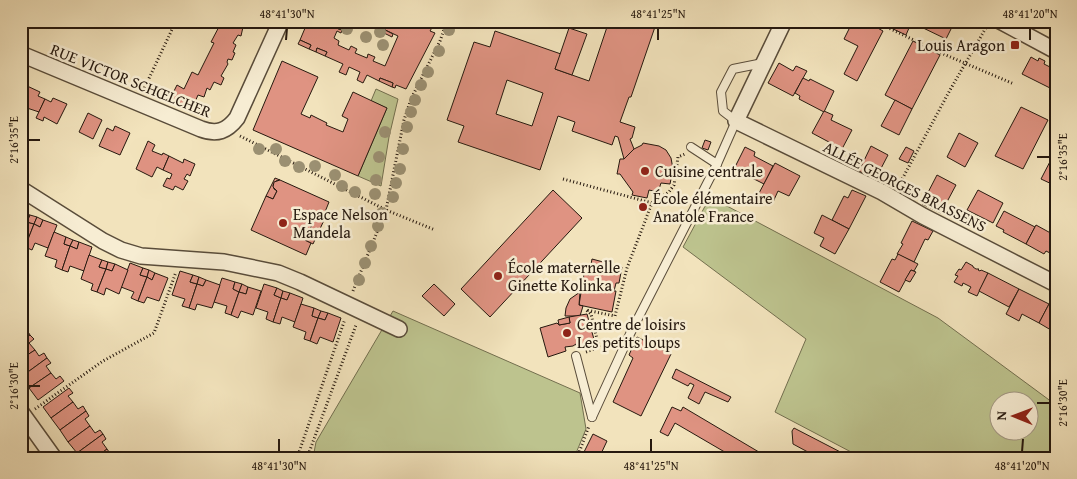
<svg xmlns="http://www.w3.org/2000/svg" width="1077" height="479" viewBox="0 0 1077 479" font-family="'Gentium Book Plus',serif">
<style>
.green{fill:#bdc38e;stroke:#726e4e;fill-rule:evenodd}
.building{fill:#df9382;stroke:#26190f;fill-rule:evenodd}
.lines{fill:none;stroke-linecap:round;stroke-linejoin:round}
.service-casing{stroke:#594c3a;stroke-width:10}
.minor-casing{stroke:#594c3a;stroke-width:18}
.path{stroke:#26190f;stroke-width:3;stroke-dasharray:1 2.5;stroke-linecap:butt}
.service{stroke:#f7edd3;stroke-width:8}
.minor{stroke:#f7edd3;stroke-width:15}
.tree{fill:#9b9072}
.ticks{fill:none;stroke:#26190f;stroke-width:2}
.poi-dot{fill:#8f2418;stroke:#f7edd3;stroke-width:2}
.labels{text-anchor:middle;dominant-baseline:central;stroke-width:5;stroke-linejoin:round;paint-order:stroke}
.poi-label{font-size:16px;fill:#26190f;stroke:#f7edd3;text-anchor:start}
.street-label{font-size:16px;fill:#26190f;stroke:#f7edd3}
.neatline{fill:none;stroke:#26190f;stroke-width:2}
.ticks-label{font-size:12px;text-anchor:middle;fill:#26190f}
</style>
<rect width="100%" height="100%" fill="#f2e3bc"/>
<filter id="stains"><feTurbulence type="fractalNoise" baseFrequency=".004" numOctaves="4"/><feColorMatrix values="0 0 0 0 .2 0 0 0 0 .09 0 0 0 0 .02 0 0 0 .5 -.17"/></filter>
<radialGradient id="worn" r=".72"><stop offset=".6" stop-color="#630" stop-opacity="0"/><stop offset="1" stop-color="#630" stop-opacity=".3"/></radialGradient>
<!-- green -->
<g class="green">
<polygon points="376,89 398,99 389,137 381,186 358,176 387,108 371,101"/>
<path d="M710,197L938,318L1056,405V458H857L853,453L775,412L806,339L683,247ZM1000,402H1030V432H1000Z"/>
<polygon points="393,311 580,393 586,429 574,458 313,458 316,442"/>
</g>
<!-- building -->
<g class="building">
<polygon points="21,21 41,21 38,25 35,23 30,29 29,27 25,33 21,31"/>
<polygon points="222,21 250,21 247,28 243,27 241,36 238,35 233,43 236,45 233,52 235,53 232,60 228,59 227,62 228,64 221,76 224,78 221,85 214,82 210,90 207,88 204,97 198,95 195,102 191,101 189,110 169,101 177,85 184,89 192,72 198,75 214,43 211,42"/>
<polygon points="308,21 342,21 338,29 342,30 341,33 337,31 334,38 339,41 338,45 349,50 351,46 357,49 355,53 367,58 368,54 375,57 373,61 385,66 398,36 375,25 374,28 371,27 372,24 367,21 423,21 433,26 430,31 435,33 406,89 396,85 395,88 392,87 393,83 380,78 379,81 367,75 363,83 357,80 360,72 349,67 346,75 339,72 343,64 325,56 327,52 317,48 316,52 309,49 311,45 300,40"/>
<path d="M609,21H657L631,97H629L620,122L635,127L632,138L630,139L634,149L624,159L618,137L615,136L612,145L572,131L575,122L558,116L540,170L458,142L464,126L447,120L474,42L490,47L495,31L561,54L555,69L589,81ZM507,80L543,93L532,126L496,114Z"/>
<polygon points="853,21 865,21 883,31 857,81 844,74 858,46 844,39"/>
<polygon points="895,21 912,21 906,35 891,28"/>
<polygon points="917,21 952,21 954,23 946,39 917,25 919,22"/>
<polygon points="375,25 393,34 392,37 374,28"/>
<polygon points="569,28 587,34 572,75 555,69"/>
<polygon points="300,40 311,45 309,49 298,44"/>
<polygon points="913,41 940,55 912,109 885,95"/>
<polygon points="317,48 327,52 325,56 316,52"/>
<polygon points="1031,57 1038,61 1039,58 1045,61 1044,64 1052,68 1053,65 1056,67 1056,91 1022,74"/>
<polygon points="282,61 318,77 301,114 310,118 311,115 327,123 326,125 343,132 348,119 342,116 353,92 387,108 358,176 253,130"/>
<polygon points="779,63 793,71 796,66 807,71 793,96 768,83"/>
<polygon points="380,78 393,83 392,87 379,81"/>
<polygon points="803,78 809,81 810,79 834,91 824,112 799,99 800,96 795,93"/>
<polygon points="25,85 40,92 38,96 45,99 39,112 21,106 21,93"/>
<polygon points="53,98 67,104 57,124 44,117 43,121 36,118 45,99 51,102"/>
<polygon points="895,100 912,109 899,135 881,126"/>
<polygon points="1021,107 1048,120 1023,169 995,156"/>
<polygon points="824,111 833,115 831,120 852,130 842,149 812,133"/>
<polygon points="88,113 102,120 93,139 79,132"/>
<polygon points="115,126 130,133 120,155 99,146 107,128 113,131"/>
<polygon points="959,133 978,143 965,167 947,157"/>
<polygon points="705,140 711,142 708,150 702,148"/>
<polygon points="148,141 155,145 152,151 162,155 163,153 169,156 163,170 157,167 152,177 136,169"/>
<polygon points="643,143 659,146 666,150 671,158 673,169 670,184 661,183 658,192 649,190 647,198 632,195 633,192 620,174 617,174 620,159 624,159 634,149 642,145"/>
<polygon points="871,146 888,155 875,180 859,171"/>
<polygon points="745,147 755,152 754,156 773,166 764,184 734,169"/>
<polygon points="906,147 914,151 908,163 899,159"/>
<polygon points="1056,150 1056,186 1041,179"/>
<polygon points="169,156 183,163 184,159 195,164 190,176 187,174 184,179 188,181 183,190 175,186 173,190 163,186 167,178 170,179 172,174 163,170"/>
<polygon points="775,163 800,176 789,196 778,191 773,202 758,195"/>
<polygon points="937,175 956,185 941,213 922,204"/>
<polygon points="275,178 280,180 276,181 273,185 274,189 277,191 273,199 266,196"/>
<polygon points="280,180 329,202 323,217 317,214 305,240 311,243 306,255 251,230 266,196 273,199 277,191 273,187 274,182"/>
<polygon points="553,190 582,218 490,317 461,289"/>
<polygon points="852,190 866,196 849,229 832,220 844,196 848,198"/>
<polygon points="978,190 1003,203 993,223 967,210"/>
<polygon points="1004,211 1035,227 1026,244 1003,232 1004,230 996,226"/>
<polygon points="21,212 30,215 27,222 34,224 25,247 21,246"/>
<polygon points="317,214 325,218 313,244 305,240"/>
<polygon points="30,215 37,217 34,224 27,222"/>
<polygon points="822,215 849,229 835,254 820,246 824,238 814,233"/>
<polygon points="37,217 43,220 40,227 34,224"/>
<polygon points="43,220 57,225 48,248 35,243 32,250 25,247 34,224 40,227"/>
<polygon points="912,221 933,231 928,240 925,239 914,262 897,254 903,244 901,243"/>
<polygon points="1036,225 1056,236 1056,256 1046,251 1044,254 1026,244"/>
<polygon points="54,232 66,237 64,244 70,246 62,270 55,267 57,260 45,256"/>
<polygon points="66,237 73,240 70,246 64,244"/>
<polygon points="73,240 79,242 77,249 70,246"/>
<polygon points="79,242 92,247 84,271 70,266 68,272 62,270 70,246 77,249"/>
<polygon points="898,254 918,264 914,271 911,270 899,292 880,282 892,259 895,260"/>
<polygon points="89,255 102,260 99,267 106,269 97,292 91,290 93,284 81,279"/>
<polygon points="592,259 622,267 619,283 616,283 614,291 616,291 612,312 579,305 584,274 589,275"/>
<polygon points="102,260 108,262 106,269 99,267"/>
<polygon points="108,262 115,264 112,271 106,269"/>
<polygon points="966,262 973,266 973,267 976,269 979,269 978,270 980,271 981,270 988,273 977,296 968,292 971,287 963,283 962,286 954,282 958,276 955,275 959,269 961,270"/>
<polygon points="130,263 143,268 140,275 147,277 138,301 131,298 134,292 121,287"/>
<polygon points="115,264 128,270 119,294 106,288 104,295 97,292 106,269 112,271"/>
<polygon points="143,268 149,270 147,277 140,275"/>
<polygon points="149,270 155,273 152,280 147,277"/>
<polygon points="911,270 916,272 910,282 905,280"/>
<polygon points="180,271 193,275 190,282 197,284 189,308 182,306 185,299 172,295"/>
<polygon points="155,273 168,278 159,301 147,297 144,303 138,301 147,277 152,280"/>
<polygon points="988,273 1019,289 1009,307 979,291"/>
<polygon points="193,275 199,277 197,284 190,282"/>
<polygon points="199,277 206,280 203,286 197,284"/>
<polygon points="222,278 235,282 233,289 239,292 231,315 225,313 227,306 214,302"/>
<polygon points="206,280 220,285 212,308 197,304 195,310 189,308 197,284 203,286"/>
<polygon points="235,282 242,284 239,292 233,289"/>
<polygon points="242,284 248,287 246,294 239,292"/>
<polygon points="264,284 277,288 274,295 281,298 273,322 266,319 268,312 256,308"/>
<polygon points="434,284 455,304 444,316 422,296"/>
<polygon points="248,287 261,291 253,315 241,311 238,318 231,315 239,292 246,294"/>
<polygon points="277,288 283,291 281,298 274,295"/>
<polygon points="1019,289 1049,304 1039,323 1022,314 1019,321 1006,314"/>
<polygon points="283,291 290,293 287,300 281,298"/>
<polygon points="580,292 579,305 583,306 580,316 565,316 566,308 570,299"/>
<polygon points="290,293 303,298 295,322 282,317 280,324 273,322 281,298 287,300"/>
<polygon points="301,304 314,308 312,316 318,318 310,341 304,339 306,332 293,327"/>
<polygon points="1049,304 1056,308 1056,333 1039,323"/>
<polygon points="314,308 321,311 318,318 312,316"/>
<polygon points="321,311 328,313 325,320 318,318"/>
<polygon points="328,313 341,318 333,342 320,337 317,344 310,341 318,318 325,320"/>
<polygon points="587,314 595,343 577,349 576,344 573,346 565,347 566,351 548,357 540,328 557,323 559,325 570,323 569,317"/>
<polygon points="569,317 570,323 559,325 558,320"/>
<polygon points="27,330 30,335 21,342 21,332 22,333"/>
<polygon points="30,335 34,339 29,343 35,350 21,359 21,342"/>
<polygon points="637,337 671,354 641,416 613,402 633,358 629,355"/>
<polygon points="35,350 39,356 44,353 47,358 21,377 21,359"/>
<polygon points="47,358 51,363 46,366 51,373 29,388 21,377"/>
<polygon points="676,369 731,397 728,402 705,392 699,404 688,398 694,385 690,383 688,386 672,378"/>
<polygon points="51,373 56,379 60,376 64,381 38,400 29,388"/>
<polygon points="69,388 73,393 68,396 73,402 51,418 43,407"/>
<polygon points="73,402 78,409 83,406 86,411 60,430 51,418"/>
<polygon points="672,407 681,411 683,407 769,458 735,458 675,423 668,436 660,432"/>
<polygon points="86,411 89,416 85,419 90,426 68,442 60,430"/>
<polygon points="90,426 95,433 100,430 103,434 77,453 68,442"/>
<polygon points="794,428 852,458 819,458 793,444 792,431"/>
<polygon points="103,434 106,439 102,442 107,449 95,458 80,458 77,453"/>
<polygon points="593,434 607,441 599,458 581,458"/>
<polygon points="107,449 112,456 116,452 120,457 95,458"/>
</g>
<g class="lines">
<defs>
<g id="service">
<polyline points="691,147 717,164"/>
<polyline points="576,356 592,417"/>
<polyline points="592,417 630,334 717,164 736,121 723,111 721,92 733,69 763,63"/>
</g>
<g id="minor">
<polyline points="784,21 736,121 882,192 923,216 1056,284"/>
<polyline points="1000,21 1056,51"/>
<path d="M21,54L201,129C217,135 227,131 237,118L281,21"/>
<polyline points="21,189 103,241 121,250 141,256 224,262 278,273 300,282 399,329"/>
<polyline points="21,412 54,458"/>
</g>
</defs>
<!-- service casing -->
<use href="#service" class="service-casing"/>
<!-- minor casing -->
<use href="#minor" class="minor-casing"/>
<!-- path -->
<g class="path">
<polyline points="874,21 941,53 1014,84"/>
<polyline points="143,91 176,21"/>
<polyline points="240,136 386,210 435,230"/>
<polyline points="563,179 652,203"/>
<polyline points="899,185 950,90 987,26"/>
<polyline points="353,291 386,210 404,120 411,99 440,41 447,21"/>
<polyline points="586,352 599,347 591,314 586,310 615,316 627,268 652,203 669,192 674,185 678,157 685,154"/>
<polyline points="35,409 103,361 154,333 176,272"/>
<polyline points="297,458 345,319"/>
<polyline points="307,458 356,325"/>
<polyline points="577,458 589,426"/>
</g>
<!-- service -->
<use href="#service" class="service"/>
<!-- minor -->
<use href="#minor" class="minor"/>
</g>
<!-- trees -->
<g class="tree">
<circle cx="347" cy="29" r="6"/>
<circle cx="449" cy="30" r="6"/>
<circle cx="380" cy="32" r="6"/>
<circle cx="366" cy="37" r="6"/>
<circle cx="383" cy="45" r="6"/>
<circle cx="439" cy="51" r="6"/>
<circle cx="428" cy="72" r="6"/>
<circle cx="421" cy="85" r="6"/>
<circle cx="415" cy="100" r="6"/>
<circle cx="411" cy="112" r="6"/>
<circle cx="407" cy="127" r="6"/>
<circle cx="385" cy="132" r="6"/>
<circle cx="259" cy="149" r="6"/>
<circle cx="276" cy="149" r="6"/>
<circle cx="403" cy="149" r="6"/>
<circle cx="379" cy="157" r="6"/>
<circle cx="285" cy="161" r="6"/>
<circle cx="315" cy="166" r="6"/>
<circle cx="299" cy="167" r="6"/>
<circle cx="400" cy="169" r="6"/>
<circle cx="335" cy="175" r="6"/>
<circle cx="376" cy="180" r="6"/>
<circle cx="396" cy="183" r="6"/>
<circle cx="342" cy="186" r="6"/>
<circle cx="355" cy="192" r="6"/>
<circle cx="375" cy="194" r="6"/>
<circle cx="393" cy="197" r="6"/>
<circle cx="382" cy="213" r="6"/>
<circle cx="378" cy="226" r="6"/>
<circle cx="371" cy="246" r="6"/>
<circle cx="365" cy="263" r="6"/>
<circle cx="359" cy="280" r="6"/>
</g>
<!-- ticks -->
<path class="ticks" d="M286,40L287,28M658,40V28M1030,40V28M28,140H40M1037,157H1050M28,386H40M1037,403H1050M279,452V439M651,452V439M1022,452L1023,439"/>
<!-- markers -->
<g class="poi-dot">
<rect x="1010" y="40" width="10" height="10" rx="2.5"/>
<circle cx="645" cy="171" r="5"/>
<circle cx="643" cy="207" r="5"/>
<circle cx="283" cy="223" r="5"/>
<circle cx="498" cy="276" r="5"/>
<circle cx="567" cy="333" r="5"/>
</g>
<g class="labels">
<!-- poi labels -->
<g class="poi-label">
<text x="1005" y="45" text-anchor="end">Louis Aragon</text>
<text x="655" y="171">Cuisine centrale</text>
<text x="653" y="198">École élémentaire<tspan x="653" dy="18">Anatole France</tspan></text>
<text x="293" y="214">Espace Nelson<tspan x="293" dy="18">Mandela</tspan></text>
<text x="508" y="267">École maternelle<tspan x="508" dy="18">Ginette Kolinka</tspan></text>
<text x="577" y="324">Centre de loisirs<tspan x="577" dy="18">Les petits loups</tspan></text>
</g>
<!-- street labels -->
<g class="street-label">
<text transform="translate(131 80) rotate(22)">RUE VICTOR SCHŒLCHER</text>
<text transform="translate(905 186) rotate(27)">ALLÉE GEORGES BRASSENS</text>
</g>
</g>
<!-- margin -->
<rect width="1077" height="479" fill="none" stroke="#f2e3bc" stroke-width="55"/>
<!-- north arrow -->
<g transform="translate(1014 416) rotate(271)"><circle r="24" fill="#f7edd3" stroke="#a39885"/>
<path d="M0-4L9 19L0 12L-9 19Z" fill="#8f2418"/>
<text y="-8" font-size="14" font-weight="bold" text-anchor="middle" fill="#26190f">N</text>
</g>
<rect x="28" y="28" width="1022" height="424" class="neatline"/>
<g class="ticks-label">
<text x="287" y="18">48°41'30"N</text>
<text x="658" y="18">48°41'25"N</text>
<text x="1030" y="18">48°41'20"N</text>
<text transform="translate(14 140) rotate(-90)" y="4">2°16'35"E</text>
<text transform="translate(1063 157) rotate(-90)" y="4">2°16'35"E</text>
<text transform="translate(14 386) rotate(-90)" y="4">2°16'30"E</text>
<text transform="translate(1063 403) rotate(-90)" y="4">2°16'30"E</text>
<text x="279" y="470">48°41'30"N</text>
<text x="651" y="470">48°41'25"N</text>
<text x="1022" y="470">48°41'20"N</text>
</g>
<rect width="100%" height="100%" filter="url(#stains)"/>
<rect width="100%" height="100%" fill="url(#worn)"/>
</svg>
